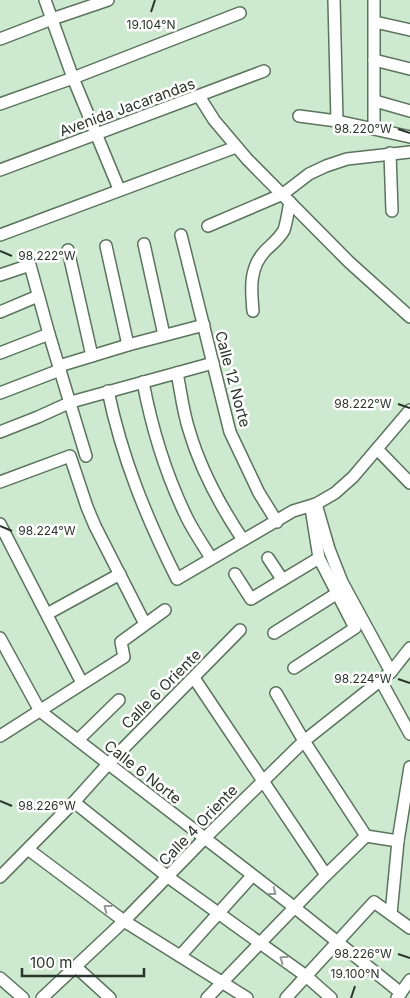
<svg xmlns="http://www.w3.org/2000/svg" width="410" height="998" viewBox="0 0 410 998" font-family="Inter,sans-serif">
<style>
.lines{fill:none;stroke-linecap:round;stroke-linejoin:round}
.minor-casing{stroke:#5b745d;stroke-width:14}
.minor{stroke:#fff;stroke-width:11}
.oneway{stroke:#949a95}
.ticks{fill:none;stroke:#2a352b;stroke-width:2}
.labels{text-anchor:middle;dominant-baseline:central;stroke-width:5;stroke-linejoin:round;paint-order:stroke}
.street-label{font-size:15px;fill:#2a352b;stroke:#fff}
.ticks-label{font-size:12px;text-anchor:middle;fill:#2a352b;stroke:#fff;stroke-width:5;stroke-linejoin:round;paint-order:stroke}
</style>
<rect width="100%" height="100%" fill="#cde9cf"/>
<g class="lines">
<defs>
<g id="minor">
<polyline points="45,0 73,78 119,189"/>
<polyline points="334,0 337,121"/>
<polyline points="374,0 374,129"/>
<polyline points="375,22 410,30"/>
<polyline points="0,39 52,19 108,0"/>
<polyline points="374,60 410,69"/>
<polyline points="199,96 214,120 247,159 349,262 410,317"/>
<polyline points="375,101 410,111"/>
<polyline points="0,104 73,78 240,13"/>
<polyline points="299,116 337,121 410,137"/>
<polyline points="390,153 392,211"/>
<polyline points="0,170 264,71"/>
<polyline points="208,226 283,194 309,174 326,166 347,159 410,152"/>
<polyline points="0,235 236,147"/>
<polyline points="181,235 230,432 259,493 277,522"/>
<polyline points="144,244 164,335"/>
<polyline points="106,246 128,345"/>
<polyline points="68,250 92,356"/>
<polyline points="0,275 30,265 49,334 86,456"/>
<path d="M253,311C251,289 249,268 265,251C272,244 280,238 284,230C287,221 288,211 290,202"/>
<polyline points="0,312 38,296"/>
<polyline points="0,353 49,334"/>
<polyline points="59,366 128,345 204,325"/>
<path d="M177,373C181,392 183,412 189,430C200,468 221,507 243,540"/>
<path d="M143,382C152,429 166,475 187,518C194,532 203,545 211,558"/>
<path d="M108,391C122,458 146,517 177,579L293,511L316,504L335,493L353,477L410,410"/>
<polyline points="0,393 60,370"/>
<polyline points="0,432 38,417 71,402 213,363"/>
<polyline points="377,449 410,483"/>
<polyline points="0,482 70,456 87,507 95,526 145,624"/>
<polyline points="0,524 82,683"/>
<polyline points="268,558 282,579"/>
<polyline points="235,574 251,599 319,558"/>
<polyline points="47,614 120,574"/>
<polyline points="274,633 336,594"/>
<polyline points="0,638 40,711 294,907 401,993"/>
<polyline points="294,668 355,628 319,558 311,508"/>
<polyline points="391,672 410,648"/>
<polyline points="194,678 326,875"/>
<polyline points="381,681 410,734"/>
<polyline points="276,693 304,741 366,836"/>
<polyline points="0,736 124,657 121,642 165,610"/>
<polyline points="78,740 119,700"/>
<polyline points="74,802 168,877 306,976 331,998"/>
<polyline points="366,836 398,841"/>
<polyline points="29,850 124,921 247,998"/>
<polyline points="0,877 74,802 109,763 240,630"/>
<polyline points="391,914 398,841 410,767"/>
<polyline points="180,956 252,876"/>
<polyline points="76,967 110,998"/>
<polyline points="0,978 23,998"/>
<polyline points="42,998 124,921 204,839 304,741 391,672 342,582 329,549 316,504"/>
<polyline points="207,998 326,875 366,836"/>
<polyline points="286,998 374,902 410,928"/>
<polyline points="397,998 410,980"/>
</g>
</defs>
<!-- minor casing -->
<use href="#minor" class="minor-casing"/>
<!-- minor -->
<use href="#minor" class="minor"/>
</g>
<!-- one-way arrows -->
<defs><path id="oneway-chevron" d="M-2-3.5L2.5 0L-2 3.5" fill="none" stroke-width="1.6" stroke-linecap="round" stroke-linejoin="round" transform="scale(1.25)"/></defs>
<g class="oneway">
<use href="#oneway-chevron" transform="translate(273 892) rotate(37)"/>
<use href="#oneway-chevron" transform="translate(107 908) rotate(-143)"/>
<use href="#oneway-chevron" transform="translate(283 959) rotate(-144)"/>
</g>
<!-- ticks -->
<path class="ticks" d="M151,12L155,0M398,129L410,133M0,251L12,256M398,404L410,408M0,526L12,531M398,679L410,683M0,801L12,806M398,954L410,958M351,998L355,986"/>
<g class="labels">
<!-- street labels -->
<g class="street-label">
<text transform="translate(127 107) rotate(-20)">Avenida Jacarandas</text>
<text transform="translate(233 379) rotate(75)">Calle 12 Norte</text>
<text transform="translate(161 689) rotate(-45)">Calle 6 Oriente</text>
<text transform="translate(143 772) rotate(38)">Calle 6 Norte</text>
<text transform="translate(198 825) rotate(-46)">Calle 4 Oriente</text>
</g>
</g>
<g class="ticks-label">
<text x="151" y="29">19.104°N</text>
<text x="363" y="133">98.220°W</text>
<text x="47" y="260">98.222°W</text>
<text x="363" y="408">98.222°W</text>
<text x="47" y="535">98.224°W</text>
<text x="363" y="683">98.224°W</text>
<text x="47" y="810">98.226°W</text>
<text x="363" y="958">98.226°W</text>
<text x="355" y="978">19.100°N</text>
</g>
<!-- scale -->
<path d="M22 968v8h122v-8" fill="none" stroke="#2a352b" stroke-width="2.5"/>
<text x="30" y="968" font-size="15" fill="#2a352b" stroke="#ffffff" stroke-width="4" paint-order="stroke">100 m</text>
</svg>
